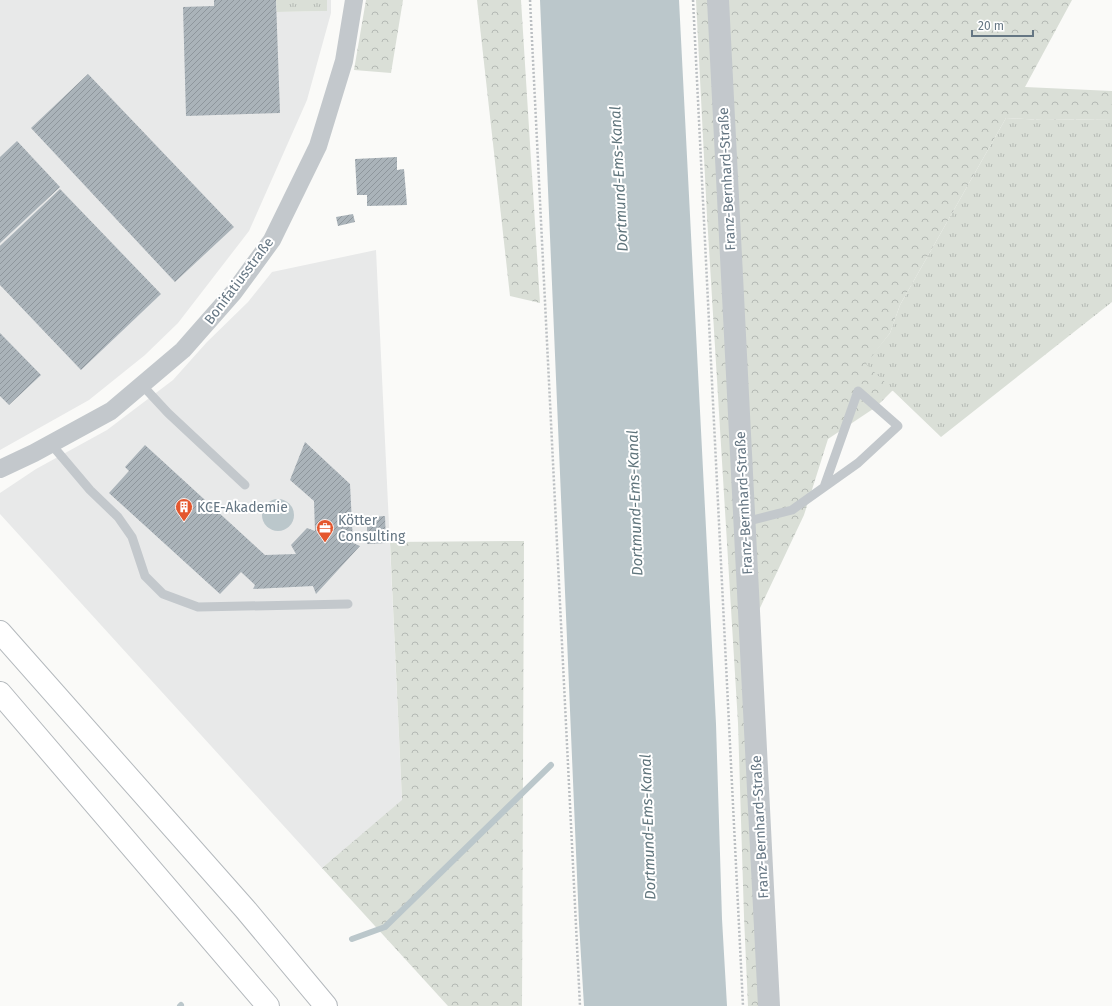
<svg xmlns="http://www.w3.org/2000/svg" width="1112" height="1006" viewBox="0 0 1112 1006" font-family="'Fira Sans',sans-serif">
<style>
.built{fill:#e8e9e9}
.grass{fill:url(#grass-tufts)}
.forest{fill:url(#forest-crowns)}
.water{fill:#bbc7cb}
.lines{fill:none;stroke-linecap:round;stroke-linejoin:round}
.stream{stroke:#bbc7cb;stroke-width:6}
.building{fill:url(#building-hatch)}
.motorway-casing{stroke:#b4b9bd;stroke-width:24}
.path{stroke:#bbbfc2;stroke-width:2.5;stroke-dasharray:2 2;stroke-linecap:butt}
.service{stroke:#c3c8cc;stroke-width:9}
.minor{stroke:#c3c8cc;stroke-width:18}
.tertiary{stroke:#c3c8cc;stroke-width:22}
.motorway{stroke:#fff;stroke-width:22}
.labels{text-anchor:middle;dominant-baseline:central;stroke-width:4;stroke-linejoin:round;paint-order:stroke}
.street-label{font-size:14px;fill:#657683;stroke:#fff}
.poi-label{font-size:14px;fill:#657683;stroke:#fff;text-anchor:start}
.water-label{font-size:15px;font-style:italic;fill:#60757c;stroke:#fff}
</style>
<defs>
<pattern id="grass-tufts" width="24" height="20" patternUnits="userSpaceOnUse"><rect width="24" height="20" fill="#dadfd7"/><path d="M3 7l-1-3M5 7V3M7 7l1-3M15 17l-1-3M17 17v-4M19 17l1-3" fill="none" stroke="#b4b9b4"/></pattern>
<pattern id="forest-crowns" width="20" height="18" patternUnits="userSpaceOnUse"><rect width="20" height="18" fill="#dadfd7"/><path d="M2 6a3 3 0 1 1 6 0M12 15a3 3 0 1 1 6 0" fill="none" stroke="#b4b9b4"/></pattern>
<pattern id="building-hatch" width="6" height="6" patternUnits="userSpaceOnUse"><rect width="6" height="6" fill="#aab3b9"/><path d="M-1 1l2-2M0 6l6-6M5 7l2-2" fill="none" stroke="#8e969c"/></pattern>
</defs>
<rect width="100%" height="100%" fill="#fafaf8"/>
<!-- built -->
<g class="built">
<polygon points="0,0 276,0 277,12 326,11 327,0 331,0 331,13 307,100 249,231 178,323 145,355 89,400 0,450"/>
<polygon points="376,250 402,801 322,868 0,514 0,493 36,469 107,430 173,380 207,342 248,302 272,272"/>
</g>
<!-- grass -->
<g class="grass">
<polygon points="276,0 327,0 327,11 277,12"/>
<polygon points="1006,118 1043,120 1112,119 1112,302 941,437 865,364 890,333 900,305"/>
</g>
<!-- forest -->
<g class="forest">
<polygon points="366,0 403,0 391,73 354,70"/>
<polygon points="477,0 521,0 540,303 510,296"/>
<polygon points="696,0 1072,0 1025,87 1112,91 1112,119 1043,120 1006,118 900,305 890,333 866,364 893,390 876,407 828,439 804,515 750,629 769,1006 748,1006 744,917 738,723 707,216"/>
<polygon points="524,541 522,1006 448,1006 322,868 402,800 390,542"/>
</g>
<!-- water -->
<g class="water">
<polygon points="540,0 679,0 716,724 722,919 727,1006 584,1006 579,923"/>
<circle cx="278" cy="515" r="16"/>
</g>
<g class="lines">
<!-- stream -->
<g class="stream">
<polyline points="352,939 385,927 551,765"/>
<polyline points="180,1006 181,1005"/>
</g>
</g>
<!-- building -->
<g class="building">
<polygon points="214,0 276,0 280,113 186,116 183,7 214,6"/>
<polygon points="88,74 234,227 175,282 31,128"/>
<polygon points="17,141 60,187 0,243 0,157"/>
<polygon points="397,157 397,170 404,169 407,205 367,206 367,195 357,195 355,159"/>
<polygon points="60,189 161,294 81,370 0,285 0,246"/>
<polygon points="353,214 355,222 338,226 336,217"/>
<polygon points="0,333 41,375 9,405 0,396"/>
<polygon points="305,442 350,484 353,543 360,546 316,594 313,586 253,589 255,585 241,572 220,594 109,493 129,471 125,467 145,445 265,555 296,554 291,545 307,528 315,531 314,501 290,480"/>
<polygon points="385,516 386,543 367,544 367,526 373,526 373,517"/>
</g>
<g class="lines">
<defs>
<g id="motorway">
<polyline points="0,632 245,909 326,1006"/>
<polyline points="0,693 268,1006"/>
</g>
</defs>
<!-- motorway casing -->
<use href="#motorway" class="motorway-casing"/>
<!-- path -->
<g class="path">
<polyline points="530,0 580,1006"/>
<polyline points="693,0 743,1006"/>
</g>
<!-- service -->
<g class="service">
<polyline points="142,385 168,413 245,485"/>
<polyline points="51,444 90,490 118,517 132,537 145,576 163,594 198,607 348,604"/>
<polyline points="745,522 792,510 858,463 898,426 858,391 824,487"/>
</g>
<!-- minor -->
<polyline class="minor" points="0,469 34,453 111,411 183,350 234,292 272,240 318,146 344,61 354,0"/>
<!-- tertiary -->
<polyline class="tertiary" points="718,0 769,1006"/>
<!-- motorway -->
<use href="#motorway" class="motorway"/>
</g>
<!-- icons -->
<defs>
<symbol id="building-pin" viewBox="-11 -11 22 30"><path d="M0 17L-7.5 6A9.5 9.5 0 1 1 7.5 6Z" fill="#e4572e" stroke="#fff"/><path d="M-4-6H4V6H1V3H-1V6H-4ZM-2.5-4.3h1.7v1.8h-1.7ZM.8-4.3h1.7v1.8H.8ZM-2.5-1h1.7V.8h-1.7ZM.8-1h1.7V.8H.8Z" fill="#fff"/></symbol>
<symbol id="office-pin" viewBox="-11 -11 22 30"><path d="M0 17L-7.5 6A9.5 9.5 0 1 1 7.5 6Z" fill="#e4572e" stroke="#fff"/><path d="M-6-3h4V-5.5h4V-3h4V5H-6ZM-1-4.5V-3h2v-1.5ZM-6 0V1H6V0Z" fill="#fff"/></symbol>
</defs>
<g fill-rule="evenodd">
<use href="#building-pin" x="174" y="497" width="20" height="27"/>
<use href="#office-pin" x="315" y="518" width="20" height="27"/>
</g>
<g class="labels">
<!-- street labels -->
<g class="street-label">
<text transform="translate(727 179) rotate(-93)">Franz-Bernhard-Straße</text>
<text transform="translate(239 281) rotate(-53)">Bonifatiusstraße</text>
<text transform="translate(744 503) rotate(-93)">Franz-Bernhard-Straße</text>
<text transform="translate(760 827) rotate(-93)">Franz-Bernhard-Straße</text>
</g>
<!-- poi labels -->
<g class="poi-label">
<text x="197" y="507">KCE-Akademie</text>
<text x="338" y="520">Kötter<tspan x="338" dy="16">Consulting</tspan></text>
</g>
<!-- water labels -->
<g class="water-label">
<text transform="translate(619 179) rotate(-93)">Dortmund-Ems-Kanal</text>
<text transform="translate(635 503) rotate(-92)">Dortmund-Ems-Kanal</text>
<text transform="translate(648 827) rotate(-92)">Dortmund-Ems-Kanal</text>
</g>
</g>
<!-- scale -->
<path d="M972 30v6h61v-6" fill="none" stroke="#657683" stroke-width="2"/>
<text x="978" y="30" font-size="12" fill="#657683" stroke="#ffffff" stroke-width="3" paint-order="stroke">20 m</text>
</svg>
